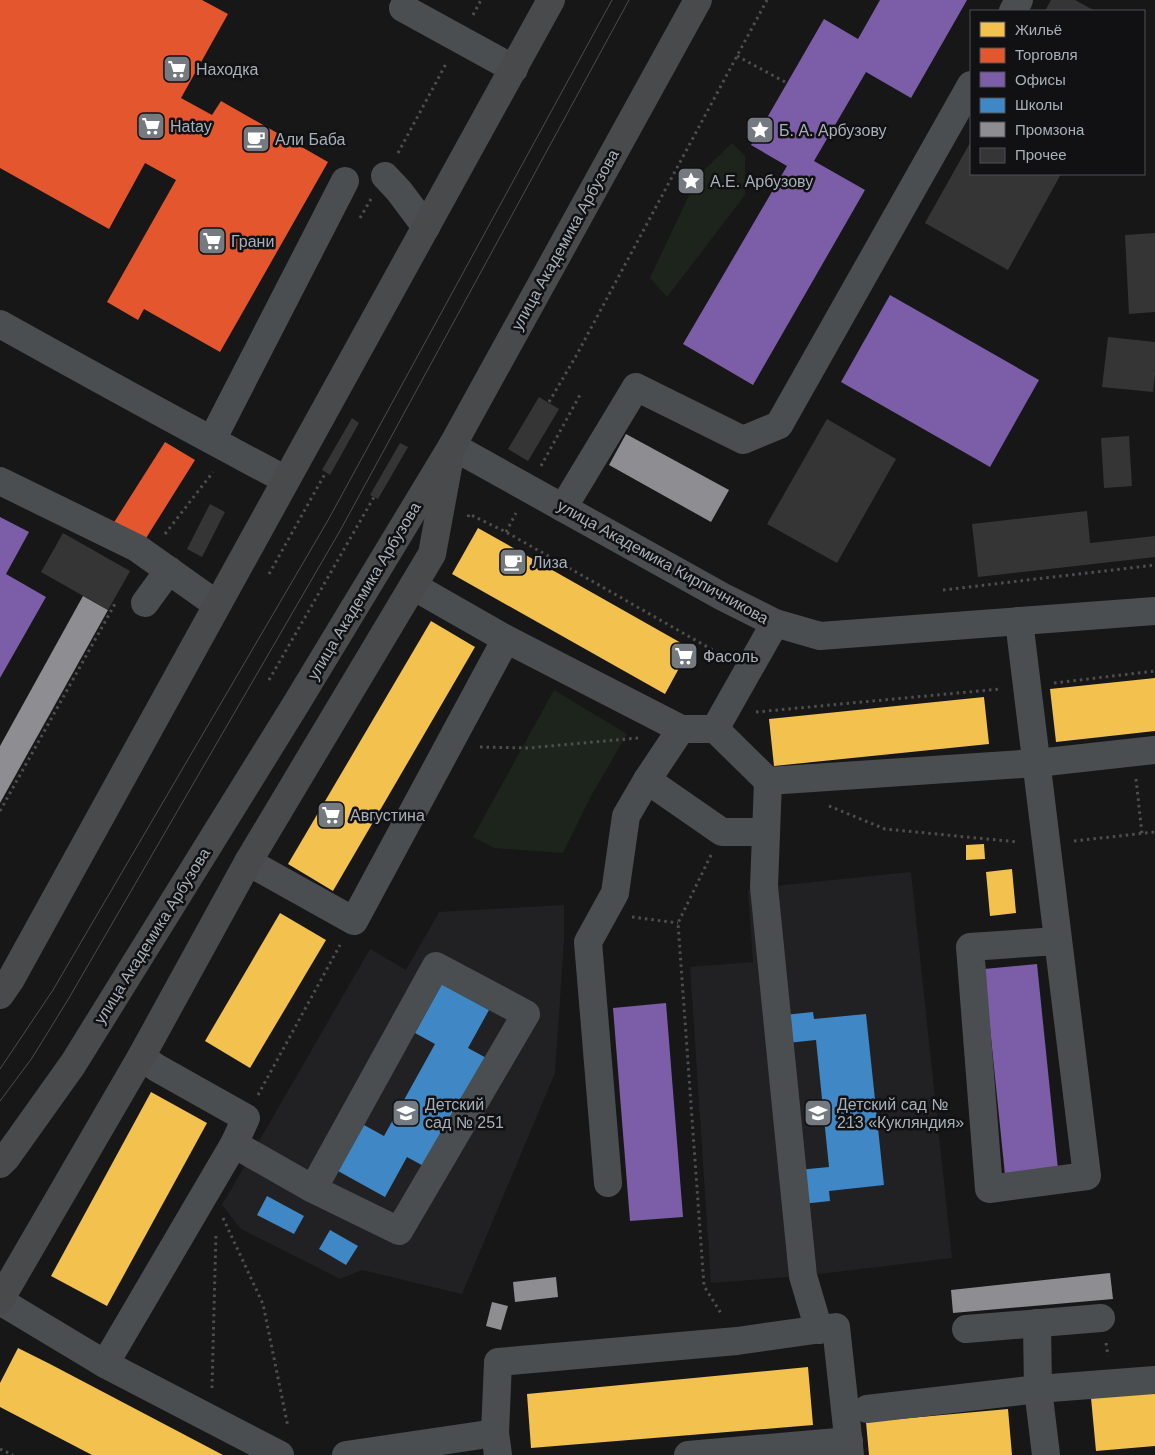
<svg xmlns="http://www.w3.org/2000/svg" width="1155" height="1455" viewBox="0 0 1155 1455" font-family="Arial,sans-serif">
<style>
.built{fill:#212123}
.green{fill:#1d241c}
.homes{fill:#f2c14e}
.shops{fill:#e4572e}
.offices{fill:#7b5ea7}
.schools{fill:#3f88c5}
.industry{fill:#8d8d92}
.building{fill:#353536}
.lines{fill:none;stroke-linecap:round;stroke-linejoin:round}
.path{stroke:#4d4e52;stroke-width:3;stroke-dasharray:2.5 4;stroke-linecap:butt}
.minor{stroke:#4b4e50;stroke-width:28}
.major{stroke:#484a4c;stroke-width:28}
.tram{stroke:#4a4d4f;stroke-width:1}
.labels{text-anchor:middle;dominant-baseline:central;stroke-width:5;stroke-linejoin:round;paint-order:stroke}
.poi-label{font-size:16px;fill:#a7b0b9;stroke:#111113;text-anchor:start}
.street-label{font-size:16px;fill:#a7b0b9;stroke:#111113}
</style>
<rect width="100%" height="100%" fill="#171717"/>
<!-- built -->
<g class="built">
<polygon points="911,872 952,1258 803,1276 711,1283 690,967 753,962 748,890 764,887"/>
<polygon points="564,905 564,941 555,1073 462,1294 362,1270 340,1279 241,1229 222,1205 370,949 406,970 439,912"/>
</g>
<!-- green -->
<g class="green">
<polygon points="732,143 745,156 745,195 667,297 650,278 698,176"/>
<polygon points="554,690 627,734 591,796 563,853 494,848 473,837"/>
</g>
<!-- homes -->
<g class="homes">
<polygon points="478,528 690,648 665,694 452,574"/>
<polygon points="431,621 475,647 333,891 288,864"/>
<polygon points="1155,678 1155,731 1056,742 1050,689"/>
<polygon points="984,697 989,744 774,766 769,719"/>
<polygon points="984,844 985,859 966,860 966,845"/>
<polygon points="1012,869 1016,913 990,916 986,872"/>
<polygon points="280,913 326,940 250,1068 205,1041"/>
<polygon points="151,1092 207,1123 107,1306 51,1276"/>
<polygon points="18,1348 50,1364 223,1455 92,1455 0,1407 0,1383"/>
<polygon points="808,1367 813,1425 531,1448 527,1394"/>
<polygon points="1155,1392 1155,1446 1096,1451 1091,1398"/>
<polygon points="1008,1409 1012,1455 869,1455 866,1422"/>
</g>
<!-- shops -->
<g class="shops">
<polygon points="0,0 202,0 228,14 181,98 212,115 221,101 328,162 220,352 144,309 138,320 107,302 176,180 145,163 109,229 0,168"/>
<polygon points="165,442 195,460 143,543 113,524"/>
</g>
<!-- offices -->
<g class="offices">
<polygon points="880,0 967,0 911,98 866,72 814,161 865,190 753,385 683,344 787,166 751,145 760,130 824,19 858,39"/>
<polygon points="890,295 1039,380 990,467 841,382"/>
<polygon points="0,517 29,532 6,574 46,597 0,678"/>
<polygon points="1037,964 1058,1169 1005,1175 984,969"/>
<polygon points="666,1003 683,1217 630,1221 613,1008"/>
</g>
<!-- schools -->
<g class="schools">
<polygon points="442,984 489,1010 468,1048 490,1060 429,1169 407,1157 385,1197 338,1171 364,1125 384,1136 435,1044 415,1033"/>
<polygon points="813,1012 814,1019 866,1014 884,1185 829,1191 830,1201 802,1204 798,1170 829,1167 816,1040 787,1043 784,1015"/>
<polygon points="267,1196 304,1216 294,1234 257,1215"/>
<polygon points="330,1230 358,1246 346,1265 319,1249"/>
</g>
<!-- industry -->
<g class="industry">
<polygon points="626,434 729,490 711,522 609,465"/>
<polygon points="83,596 108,610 0,803 0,746"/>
<polygon points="1110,1273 1113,1299 953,1313 951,1290"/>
<polygon points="556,1277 558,1297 515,1302 513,1282"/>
<polygon points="492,1302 508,1306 501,1330 486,1326"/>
</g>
<!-- building -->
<g class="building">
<polygon points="1051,0 1075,0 1095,11 1045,11"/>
<polygon points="971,141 971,174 1061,174 1008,270 925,223"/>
<polygon points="1155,233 1155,312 1129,314 1125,235"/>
<polygon points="1108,337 1155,342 1155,374 1153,392 1102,387"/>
<polygon points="539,397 559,409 528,461 508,449"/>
<polygon points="352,418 359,423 330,475 322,470"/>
<polygon points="827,419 896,459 837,563 767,524"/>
<polygon points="1129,436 1132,486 1104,488 1101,438"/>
<polygon points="400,443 408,447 378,499 370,495"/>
<polygon points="210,504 225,512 202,557 187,549"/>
<polygon points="1087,511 1090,543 1155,536 1155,557 978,577 972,524"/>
<polygon points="63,533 130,571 108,610 41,572"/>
</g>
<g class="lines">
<!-- path -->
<g class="path">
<polyline points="473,15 481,0"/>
<polyline points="737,56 787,83"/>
<polyline points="398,153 447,62"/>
<polyline points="360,218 371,199"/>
<polyline points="549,402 576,356 767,0"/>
<polyline points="541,466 581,393"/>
<polyline points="468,517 469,514 506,532 725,657"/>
<polyline points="506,532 516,513"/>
<polyline points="165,534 213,472"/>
<polyline points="269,574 326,472"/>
<polyline points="943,590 1155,565"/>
<polyline points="269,680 374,497"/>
<polyline points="1054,683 1155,671"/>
<polyline points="756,712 1000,689"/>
<polyline points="480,747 528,748 638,738"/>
<polyline points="1136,779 1142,834"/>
<polyline points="829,806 885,829 1018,842"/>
<polyline points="0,811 116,602"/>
<polyline points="1074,841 1155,832"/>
<polyline points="711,855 678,923 704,1286 722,1315"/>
<polyline points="632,917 678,923"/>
<polyline points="258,1095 340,945"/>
<polyline points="223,1218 263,1304 288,1427"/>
<polyline points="1106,1343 1108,1356"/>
<polyline points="212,1388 216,1232"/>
<polyline points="0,1449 13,1455"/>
</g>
<!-- minor -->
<g class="minor">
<polyline points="403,8 514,69"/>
<polyline points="1013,11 1019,0"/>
<polyline points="385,176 399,191 426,227"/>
<path d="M0,324C95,377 190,429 286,480"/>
<polyline points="212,440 345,181"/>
<polyline points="452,446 723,597 775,623 820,636 1155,611"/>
<polyline points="0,481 137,548 216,604"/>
<polyline points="563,508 636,387 743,440 779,425 971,85"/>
<polyline points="413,586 506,639 681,729 715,729 768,781 1037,763 1155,750"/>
<polyline points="145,603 169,570"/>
<polyline points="1019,621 1087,1176 989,1189 970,947 1057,941"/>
<polyline points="715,729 775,623"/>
<polyline points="647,780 722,832 766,832"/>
<polyline points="768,781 764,887 803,1276 819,1330"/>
<polyline points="248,862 354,921 506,639"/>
<polyline points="234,1144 313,1189 399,1231 526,1014 436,966 313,1189"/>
<polyline points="608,1183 588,942 615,893 626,816 647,780 681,729"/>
<polyline points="0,1301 105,1364 280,1455"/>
<polyline points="1037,1323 1038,1389 1046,1455"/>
<polyline points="966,1329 1101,1318"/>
<polyline points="105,1364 234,1144 246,1118 157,1068 141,1057"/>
<polyline points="867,1409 1038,1389 1155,1380"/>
<polyline points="346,1455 495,1433"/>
<polyline points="498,1455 495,1433 498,1362 737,1341 836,1327 850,1455"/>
<polyline points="688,1455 849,1441"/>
</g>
<!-- major -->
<g class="major">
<polyline points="0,995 11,979 551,0"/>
<polyline points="0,1164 6,1158 73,1064 296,704 452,446 698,0"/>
<polyline points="0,1300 141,1057 248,862 432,554 449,462"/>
</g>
<!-- tram -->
<g class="tram">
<polyline points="0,1069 53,990 327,522 612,0"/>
<polyline points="0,1101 32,1058 69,998 341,529 629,0"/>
</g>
</g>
<!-- icons -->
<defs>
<symbol id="supermarket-square" viewBox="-11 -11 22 22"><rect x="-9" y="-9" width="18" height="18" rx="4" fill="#757a80" stroke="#111113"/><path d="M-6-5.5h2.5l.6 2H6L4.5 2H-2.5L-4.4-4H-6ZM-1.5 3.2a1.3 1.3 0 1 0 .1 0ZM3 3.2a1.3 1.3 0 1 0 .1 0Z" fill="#fff"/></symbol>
<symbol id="sight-square" viewBox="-11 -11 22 22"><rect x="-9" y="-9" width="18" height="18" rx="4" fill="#757a80" stroke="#111113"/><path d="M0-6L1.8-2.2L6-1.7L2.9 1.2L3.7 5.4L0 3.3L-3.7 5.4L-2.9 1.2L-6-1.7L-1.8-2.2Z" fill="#fff"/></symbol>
<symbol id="cafe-square" viewBox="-11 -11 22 22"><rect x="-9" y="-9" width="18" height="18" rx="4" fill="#757a80" stroke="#111113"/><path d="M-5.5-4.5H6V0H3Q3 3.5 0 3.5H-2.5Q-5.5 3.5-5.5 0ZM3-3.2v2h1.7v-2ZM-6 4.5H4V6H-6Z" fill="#fff"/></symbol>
<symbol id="school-square" viewBox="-11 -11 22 22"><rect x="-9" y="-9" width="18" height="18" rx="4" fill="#757a80" stroke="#111113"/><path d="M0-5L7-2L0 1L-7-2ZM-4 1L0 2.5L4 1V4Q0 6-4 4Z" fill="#fff"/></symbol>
</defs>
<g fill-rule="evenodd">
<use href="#supermarket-square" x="161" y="53" width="32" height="32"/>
<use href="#supermarket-square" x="135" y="110" width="32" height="32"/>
<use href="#sight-square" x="744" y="114" width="32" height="32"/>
<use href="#cafe-square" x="240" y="123" width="32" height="32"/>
<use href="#sight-square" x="675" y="165" width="32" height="32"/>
<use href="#supermarket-square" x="196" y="225" width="32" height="32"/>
<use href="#cafe-square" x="497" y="546" width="32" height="32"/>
<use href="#supermarket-square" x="668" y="640" width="32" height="32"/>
<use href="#supermarket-square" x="315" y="799" width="32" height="32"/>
<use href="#school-square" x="390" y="1097" width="32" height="32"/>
<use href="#school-square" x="802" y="1097" width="32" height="32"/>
</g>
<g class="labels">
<!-- poi labels -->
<g class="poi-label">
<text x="196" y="69">Находка</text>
<text x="170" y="126">Hatay</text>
<text x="779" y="130">Б. А. Арбузову</text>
<text x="275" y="139">Али Баба</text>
<text x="710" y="181">А.Е. Арбузову</text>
<text x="231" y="241">Грани</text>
<text x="532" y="562">Лиза</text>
<text x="703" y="656">Фасоль</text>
<text x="350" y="815">Августина</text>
<text x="425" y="1104">Детский<tspan x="425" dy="18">сад № 251</tspan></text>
<text x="837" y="1104">Детский сад №<tspan x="837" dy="18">213 «Кукляндия»</tspan></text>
</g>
<!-- street labels -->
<g class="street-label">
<text transform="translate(565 240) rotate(-61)">улица Академика Арбузова</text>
<text transform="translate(663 562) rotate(29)">улица Академика Кирпичникова</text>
<text transform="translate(364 591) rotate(-59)">улица Академика Арбузова</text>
<text transform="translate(152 936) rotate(-58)">улица Академика Арбузова</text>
</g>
</g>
<!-- legend -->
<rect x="970" y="10" width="175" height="165" fill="#111113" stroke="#4d5155"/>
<rect x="980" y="22" width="25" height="15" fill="#f2c14e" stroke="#4d5155"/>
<text x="1015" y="35" font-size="15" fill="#a7b0b9">Жильё</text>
<rect x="980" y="48" width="25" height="15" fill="#e4572e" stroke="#4d5155"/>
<text x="1015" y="60" font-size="15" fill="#a7b0b9">Торговля</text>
<rect x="980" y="72" width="25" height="15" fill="#7b5ea7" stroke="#4d5155"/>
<text x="1015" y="85" font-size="15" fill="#a7b0b9">Офисы</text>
<rect x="980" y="98" width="25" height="15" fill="#3f88c5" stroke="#4d5155"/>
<text x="1015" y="110" font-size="15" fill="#a7b0b9">Школы</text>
<rect x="980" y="122" width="25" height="15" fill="#8d8d92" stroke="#4d5155"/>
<text x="1015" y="135" font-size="15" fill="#a7b0b9">Промзона</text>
<rect x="980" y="148" width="25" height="15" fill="#353536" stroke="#4d5155"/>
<text x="1015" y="160" font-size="15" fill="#a7b0b9">Прочее</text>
</svg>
